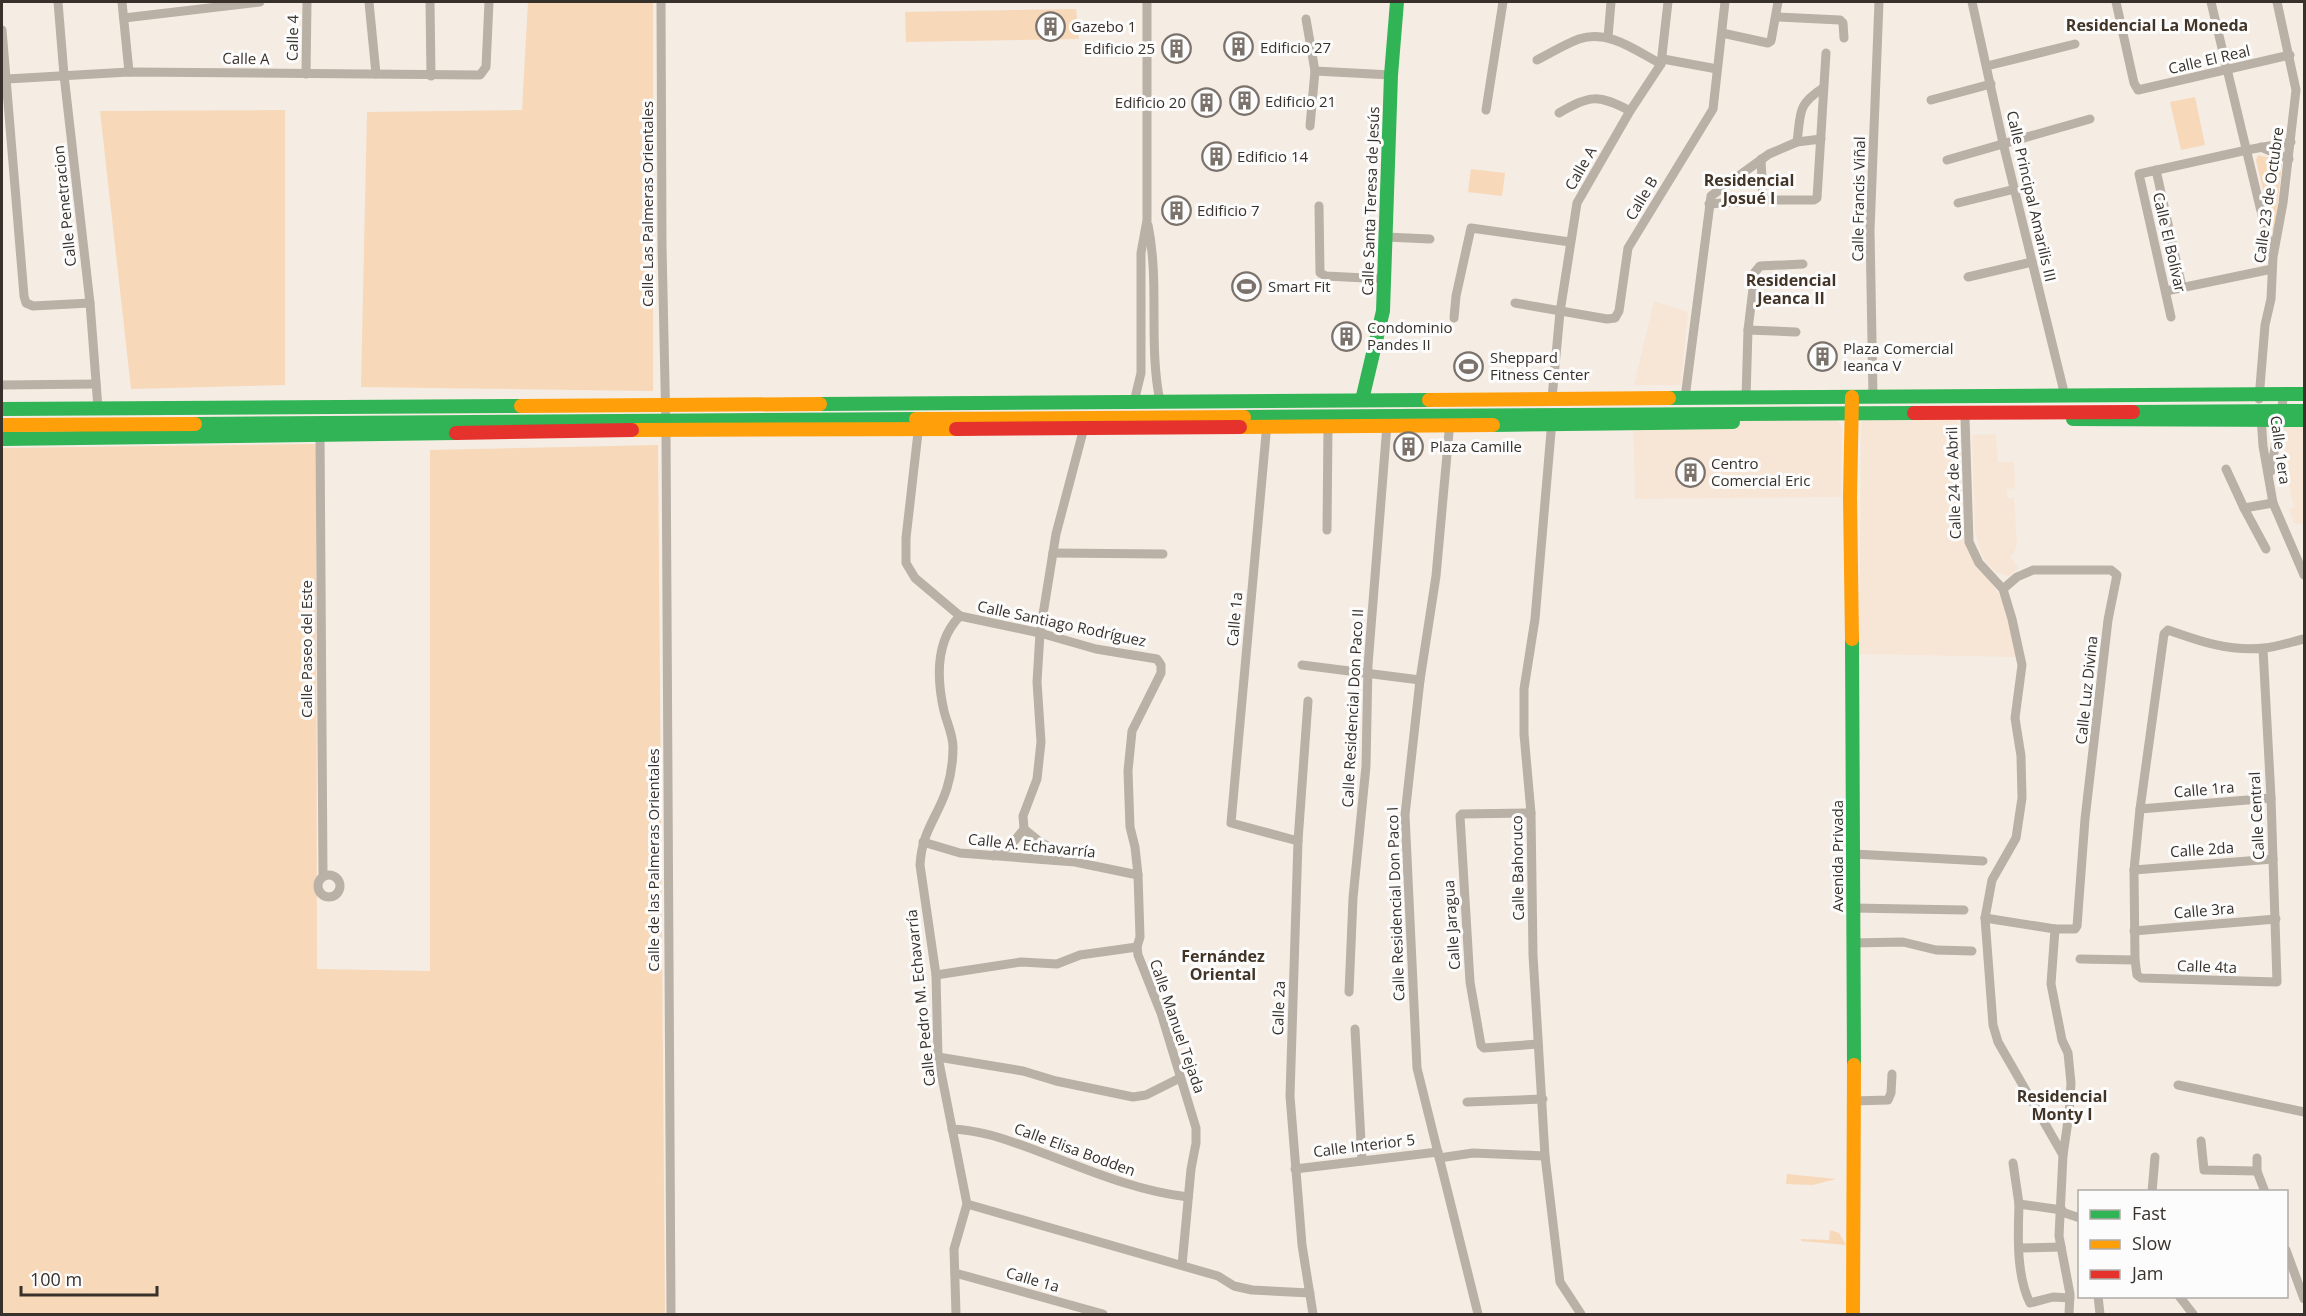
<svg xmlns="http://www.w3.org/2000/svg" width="2306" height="1316" viewBox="0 0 2306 1316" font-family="'Open Sans',sans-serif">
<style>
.built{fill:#f7e6d6}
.green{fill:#f7d8b9}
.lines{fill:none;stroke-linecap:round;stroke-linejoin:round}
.street{stroke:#b9b0a6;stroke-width:9}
.fast{stroke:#30b455;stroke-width:14}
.slow{stroke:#ff9f0a;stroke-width:14}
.jam{stroke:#e5322d;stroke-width:14}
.labels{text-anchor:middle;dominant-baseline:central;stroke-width:6;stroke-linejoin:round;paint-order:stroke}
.poi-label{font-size:15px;fill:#38312b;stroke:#fcfcfc;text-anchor:start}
.street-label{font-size:15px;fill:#38312b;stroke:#fcfcfc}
.neighbourhood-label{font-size:16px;font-weight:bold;fill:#423427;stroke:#fcfcfc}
</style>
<rect width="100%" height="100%" fill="#f5ece3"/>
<!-- built -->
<g class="built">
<polygon points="1654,301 1688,312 1681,385 1634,385"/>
<polygon points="1633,414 1837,420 1842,428 1841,497 1635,499"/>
<polygon points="1957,418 1960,428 1964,540 1968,551 1996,589 2005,606 2018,657 1859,654 1861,424 1865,419"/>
<polygon points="2304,422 2304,524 2294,524 2289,509 2294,508 2290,491 2289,475 2280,474 2283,428 2284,425"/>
<polygon points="1996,434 1998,462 2014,462 2015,488 2007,489 2007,498 2014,498 2017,544 2014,553 2010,556 2019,568 2009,576 1998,573 1988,565 1980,551 1975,530 1972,435"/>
</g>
<!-- green -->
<g class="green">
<polygon points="528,2 653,2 653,391 361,387 367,112 522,110"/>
<polygon points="1076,9 1079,39 906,42 905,12"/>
<polygon points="2195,97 2205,145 2181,150 2170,102"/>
<polygon points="285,110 285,385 131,389 100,111"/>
<polygon points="2258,155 2274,159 2282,164 2274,236 2256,160"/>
<polygon points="1471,169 1505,173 1502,196 1468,192"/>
<polygon points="316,444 317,969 430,971 430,450 658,445 665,1314 2,1314 2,448"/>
<polygon points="1787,1174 1836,1179 1813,1185 1786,1184"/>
<polygon points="1830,1230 1839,1233 1846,1245 1801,1241 1801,1239 1829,1240"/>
</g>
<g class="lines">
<!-- street -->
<g class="street">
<polyline points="58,2 64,75 90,303 98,408"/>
<polyline points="122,2 129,72"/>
<polyline points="369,2 376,74"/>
<polyline points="430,2 431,76"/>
<polyline points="661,2 662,246 666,430 671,1314"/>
<polyline points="1972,2 2003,143 2065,396"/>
<polyline points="2116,2 2134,83 2138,90 2290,55"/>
<polyline points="2211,2 2271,253"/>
<polyline points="1776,17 1840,20 1843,23 1844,38"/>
<polyline points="124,18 260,2"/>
<polyline points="1306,19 1315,71 1310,126"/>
<polyline points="2,30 24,296 26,303 33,306 90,303"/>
<polyline points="1722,33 1768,43 1771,41 1778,2"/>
<polyline points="1608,37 1611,2"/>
<polyline points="1663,59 1717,69"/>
<path d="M1537,60C1551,53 1565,44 1579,39C1609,29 1636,51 1661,64"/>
<polyline points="1987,66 2075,44"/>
<polyline points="1315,71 1391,75"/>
<polyline points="306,74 307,2"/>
<polyline points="7,79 129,72 480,75 486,67 489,2"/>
<polyline points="1931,100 1991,84"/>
<polyline points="1486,110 1503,2"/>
<path d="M1559,113C1590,95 1598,94 1630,111"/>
<path d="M1797,142C1801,112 1797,105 1823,88"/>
<polyline points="2261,147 2289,159"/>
<polyline points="1761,159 1763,200"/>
<polyline points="1947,160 2090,119"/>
<polyline points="2156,170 2182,287"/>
<polyline points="1958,203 2015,189"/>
<polyline points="1709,204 1763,200 1814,200 1817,198 1826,53"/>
<polyline points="1319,206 1320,273 1326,276 1385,279"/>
<path d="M1148,225C1160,284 1148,342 1160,402"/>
<polyline points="1386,237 1430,239"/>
<polyline points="1968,277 2032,262"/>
<polyline points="2166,291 2272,269"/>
<polyline points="1515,303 1607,319 1615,318 1619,311 1628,248 1713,109 1725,2"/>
<polyline points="2171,317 2139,174 2247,150 2291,142"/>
<polyline points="1454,318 1456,296 1471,228 1570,242"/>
<polyline points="1748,330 1796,332"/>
<polyline points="2,385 96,384"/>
<polyline points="1873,397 1870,230 1879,2"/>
<polyline points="1552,398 1560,312 1577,203 1630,111 1661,64 1668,2"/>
<polyline points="1685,398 1711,196 1769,154 1797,142 1821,139"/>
<polyline points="1746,398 1748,330 1755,272 1760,266 1803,264"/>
<polyline points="2259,399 2265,325 2271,299 2273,257 2283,203 2296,90 2277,2"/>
<polyline points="1134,402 1141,373 1141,253 1147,220 1147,2"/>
<polyline points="2261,416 2263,446 2273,503 2304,575"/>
<polyline points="1965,418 1969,542 1979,563 2003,589 2012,619 2022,665 2015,718 2021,756 2022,798 2016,838 1992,880 1985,918 1993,1025 1998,1042 2063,1155"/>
<polyline points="1552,420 1535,619 1524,689 1524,734 1531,813 1533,955 1545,1156 1560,1282 1581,1314"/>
<polyline points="1450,421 1436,576 1420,680 1405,815 1417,1068 1478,1314"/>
<polyline points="1267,423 1231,823 1298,841"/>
<polyline points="919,424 906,538 906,563 915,578 960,616"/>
<polyline points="320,432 323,876"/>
<polyline points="2226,469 2244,508"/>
<polyline points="2271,471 2284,394"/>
<polyline points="1327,530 1328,426"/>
<polyline points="2266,549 2244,508 2273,503"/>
<polyline points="1053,553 1163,554"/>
<polyline points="960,616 1040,633 1096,649 1157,659 1161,665 1161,673 1132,731 1128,771 1130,827 1135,847 1138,875 1140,937 1137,947 1138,955 1161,1013 1196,1128 1196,1143 1191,1169 1182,1265"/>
<path d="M2263,649L2271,798L2277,982L2141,978L2137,975L2135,960L2134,870L2140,809L2164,634L2168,630C2199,641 2231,652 2264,648C2277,647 2291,642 2304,639"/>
<polyline points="1302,665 1420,680"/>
<polyline points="1308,701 1298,841 1290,1096 1302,1245 1313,1314"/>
<polyline points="2140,809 2271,798"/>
<polyline points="1531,813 1462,814 1460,816 1470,982 1481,1045 1484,1048 1538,1044"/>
<polyline points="1024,829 1040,842 1072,860"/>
<polyline points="923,842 960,853 1075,862 1138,875"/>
<polyline points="1854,854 1983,861"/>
<polyline points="993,856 1011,845 1024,829 1023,816 1037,779 1041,742 1037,682 1040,633 1056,534 1085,424"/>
<polyline points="2134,870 2273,859"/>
<circle cx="329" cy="886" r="11"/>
<polyline points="1853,908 1964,910"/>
<polyline points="1985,918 2055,929 2075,929 2077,926 2085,819 2108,620 2117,575 2111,570 2033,570 2017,577 2003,589"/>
<polyline points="2055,929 2051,984 2062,1040 2068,1053 2071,1083 2069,1114 2063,1155 2059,1236 2070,1294 2069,1314"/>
<polyline points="2134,931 2276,919"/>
<polyline points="1853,943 1903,942 1936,950 1972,951"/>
<polyline points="2080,959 2135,960"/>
<polyline points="936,975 1021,962 1057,964 1080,955 1137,947"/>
<polyline points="1349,992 1353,898 1366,766 1368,665 1387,425"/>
<polyline points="1355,1029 1362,1161"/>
<polyline points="938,1057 1023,1071 1056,1081 1133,1097 1146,1095 1180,1078"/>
<polyline points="2178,1085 2304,1112"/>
<polyline points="1853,1101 1888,1100 1891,1093 1892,1074"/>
<polyline points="1467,1102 1543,1099"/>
<path d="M952,1129C985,1131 1004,1139 1035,1150C1086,1169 1135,1191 1188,1197"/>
<polyline points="2201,1141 2204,1170 2257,1171"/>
<polyline points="1439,1158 1473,1153 1545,1156"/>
<polyline points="2257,1158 2257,1171 2265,1192"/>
<polyline points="2013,1163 2019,1204"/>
<polyline points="1295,1169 1438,1152"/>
<polyline points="2152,1192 2155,1157"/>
<polyline points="967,1204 1218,1276 1234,1286 1252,1290 1310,1293"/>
<path d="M2062,1210L2019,1204C2018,1234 2016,1275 2030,1303L2053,1297L2070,1298"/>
<polyline points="2062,1212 2080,1218"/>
<polyline points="2020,1248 2061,1247"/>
<polyline points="2286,1250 2304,1299"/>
<polyline points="955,1273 1103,1314"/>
<polyline points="2098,1296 2100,1314"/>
<polyline points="2179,1296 2193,1314"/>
<path d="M956,1314L954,1249L967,1204L938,1057L936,975L920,865C922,830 938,817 947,788C951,775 953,760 953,747C953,735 947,723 944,711C937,680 935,641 960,616"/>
</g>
<!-- fast -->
<g class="fast">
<polyline points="1669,398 2304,394"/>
<polyline points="1362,400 1383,311 1391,75 1397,2"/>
<polyline points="820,404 1429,400"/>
<polyline points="2,409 521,406"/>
<polyline points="2133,412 2304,411"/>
<polyline points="1244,417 1914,413"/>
<polyline points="2073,419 2304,420"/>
<polyline points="195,424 916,419"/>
<polyline points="1493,425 1733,422"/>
<polyline points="2,439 456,433"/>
<polyline points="1852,639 1854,1065"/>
</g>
<!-- slow -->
<g class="slow">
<polyline points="1429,400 1669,398"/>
<polyline points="521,406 820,404"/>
<polyline points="916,419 1244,417"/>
<polyline points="2,425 195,424"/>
<polyline points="1240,427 1493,425"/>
<polyline points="632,430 956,429"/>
<polyline points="1852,639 1850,497 1852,397"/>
<polyline points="1853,1314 1854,1065"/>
</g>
<!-- jam -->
<g class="jam">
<polyline points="1914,413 2133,412"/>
<polyline points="956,429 1240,427"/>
<polyline points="456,433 632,430"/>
</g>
</g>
<!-- icons -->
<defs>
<symbol id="building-ring" viewBox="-11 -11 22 22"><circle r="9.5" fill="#fcfcfc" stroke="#7a726b" stroke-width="1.5"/><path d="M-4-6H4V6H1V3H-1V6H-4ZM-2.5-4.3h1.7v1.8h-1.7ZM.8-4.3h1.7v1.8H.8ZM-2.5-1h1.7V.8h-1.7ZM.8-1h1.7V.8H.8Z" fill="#7a726b"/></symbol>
<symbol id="stadium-ring" viewBox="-11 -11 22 22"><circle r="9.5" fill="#fcfcfc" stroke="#7a726b" stroke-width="1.5"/><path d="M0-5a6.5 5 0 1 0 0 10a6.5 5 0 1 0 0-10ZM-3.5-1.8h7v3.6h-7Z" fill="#7a726b"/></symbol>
</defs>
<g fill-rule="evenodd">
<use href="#building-ring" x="1034" y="10" width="33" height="33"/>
<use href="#building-ring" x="1222" y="30" width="33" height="33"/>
<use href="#building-ring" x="1160" y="32" width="33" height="33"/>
<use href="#building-ring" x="1228" y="84" width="33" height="33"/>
<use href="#building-ring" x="1190" y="86" width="33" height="33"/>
<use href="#building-ring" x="1200" y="140" width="33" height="33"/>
<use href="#building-ring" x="1160" y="194" width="33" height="33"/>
<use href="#stadium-ring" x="1230" y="270" width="33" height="33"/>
<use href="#building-ring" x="1330" y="320" width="33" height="33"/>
<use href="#building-ring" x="1806" y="340" width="33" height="33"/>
<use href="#stadium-ring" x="1452" y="350" width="33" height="33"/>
<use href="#building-ring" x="1392" y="430" width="33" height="33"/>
<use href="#building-ring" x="1674" y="456" width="33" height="33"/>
</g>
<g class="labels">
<!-- poi labels -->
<g class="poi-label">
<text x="1071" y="26">Gazebo 1</text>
<text x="1260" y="47">Edificio 27</text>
<text x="1155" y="48" text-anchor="end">Edificio 25</text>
<text x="1265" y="101">Edificio 21</text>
<text x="1186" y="102" text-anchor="end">Edificio 20</text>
<text x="1237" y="156">Edificio 14</text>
<text x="1197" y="210">Edificio 7</text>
<text x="1268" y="286">Smart Fit</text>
<text x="1367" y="327">Condominio<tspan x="1367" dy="17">Pandes II</tspan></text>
<text x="1843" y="348">Plaza Comercial<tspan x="1843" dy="17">Ieanca V</tspan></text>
<text x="1490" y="357">Sheppard<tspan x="1490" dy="17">Fitness Center</tspan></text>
<text x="1430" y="446">Plaza Camille</text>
<text x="1711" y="463">Centro<tspan x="1711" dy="17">Comercial Eric</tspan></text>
</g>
<!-- street labels -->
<g class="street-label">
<text transform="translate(292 38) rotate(-89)">Calle 4</text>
<text transform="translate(246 58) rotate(1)">Calle A</text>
<text transform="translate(2209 59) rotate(-13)">Calle El Real</text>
<text transform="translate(1580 168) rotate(-60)">Calle A</text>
<text transform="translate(2268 195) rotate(-82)">Calle 23 de Octubre</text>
<text transform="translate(2032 196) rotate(77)">Calle Principal Amarilis III</text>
<text transform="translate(1641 198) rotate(-59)">Calle B</text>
<text transform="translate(1858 199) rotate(-89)">Calle Francis Viñal</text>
<text transform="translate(1370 201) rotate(-88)">Calle Santa Teresa de Jesús</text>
<text transform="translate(647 204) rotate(-90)">Calle Las Palmeras Orientales</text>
<text transform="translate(64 206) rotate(-96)">Calle Penetracion</text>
<text transform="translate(2170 242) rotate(77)">Calle El Bolívar</text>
<text transform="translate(2281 450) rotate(82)">Calle 1era</text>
<text transform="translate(1953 483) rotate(-92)">Calle 24 de Abril</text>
<text transform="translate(1234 619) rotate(-85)">Calle 1a</text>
<text transform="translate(1062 623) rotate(12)">Calle Santiago Rodríguez</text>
<text transform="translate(306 649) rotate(-90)">Calle Paseo del Este</text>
<text transform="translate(2086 690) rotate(-84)">Calle Luz Divina</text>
<text transform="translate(1352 708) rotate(-87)">Calle Residencial Don Paco II</text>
<text transform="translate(2204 789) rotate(-5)">Calle 1ra</text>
<text transform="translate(2256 816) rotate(-93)">Calle Central</text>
<text transform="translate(1032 845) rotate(6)">Calle A. Echavarría</text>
<text transform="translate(2202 849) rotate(-4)">Calle 2da</text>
<text transform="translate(1837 856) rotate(-90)">Avenida Privada</text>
<text transform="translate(653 860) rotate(-90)">Calle de las Palmeras Orientales</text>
<text transform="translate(1517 868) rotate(-91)">Calle Bahoruco</text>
<text transform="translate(1395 904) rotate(-92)">Calle Residencial Don Paco I</text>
<text transform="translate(2204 910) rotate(-5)">Calle 3ra</text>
<text transform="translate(1451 925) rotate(-94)">Calle Jaragua</text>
<text transform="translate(2207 966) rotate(2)">Calle 4ta</text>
<text transform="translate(920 998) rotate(-96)">Calle Pedro M. Echavarría</text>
<text transform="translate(1278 1008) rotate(-88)">Calle 2a</text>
<text transform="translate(1178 1026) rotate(71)">Calle Manuel Tejada</text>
<text transform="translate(1364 1145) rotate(-7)">Calle Interior 5</text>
<text transform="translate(1075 1149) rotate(20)">Calle Elisa Bodden</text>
<text transform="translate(1033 1279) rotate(16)">Calle 1a</text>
</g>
<!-- neighbourhood labels -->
<g class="neighbourhood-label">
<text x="2157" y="25">Residencial La Moneda</text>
<text x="1749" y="180">Residencial<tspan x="1749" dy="18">Josué I</tspan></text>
<text x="1791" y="280">Residencial<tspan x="1791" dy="18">Jeanca II</tspan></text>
<text x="1223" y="956">Fernández<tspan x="1223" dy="18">Oriental</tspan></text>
<text x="2062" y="1096">Residencial<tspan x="2062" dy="18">Monty I</tspan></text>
</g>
</g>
<!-- border -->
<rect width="2306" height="1316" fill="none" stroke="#38312b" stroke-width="6"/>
<!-- legend -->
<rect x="2078" y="1190" width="210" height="108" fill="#fcfcfc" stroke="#aeaba8" stroke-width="1.5"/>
<rect x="2090" y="1210" width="30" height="9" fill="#30b455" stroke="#aeaba8" stroke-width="1.5"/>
<text x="2132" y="1220" font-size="18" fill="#38312b">Fast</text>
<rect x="2090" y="1240" width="30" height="9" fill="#ff9f0a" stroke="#aeaba8" stroke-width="1.5"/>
<text x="2132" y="1250" font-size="18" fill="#38312b">Slow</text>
<rect x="2090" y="1270" width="30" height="9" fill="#e5322d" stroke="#aeaba8" stroke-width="1.5"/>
<text x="2132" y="1280" font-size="18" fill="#38312b">Jam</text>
<!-- scale -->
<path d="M21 1286v9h136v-9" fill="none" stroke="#38312b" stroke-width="3"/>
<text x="30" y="1286" font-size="18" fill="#38312b" stroke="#fcfcfc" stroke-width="4.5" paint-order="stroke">100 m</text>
</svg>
